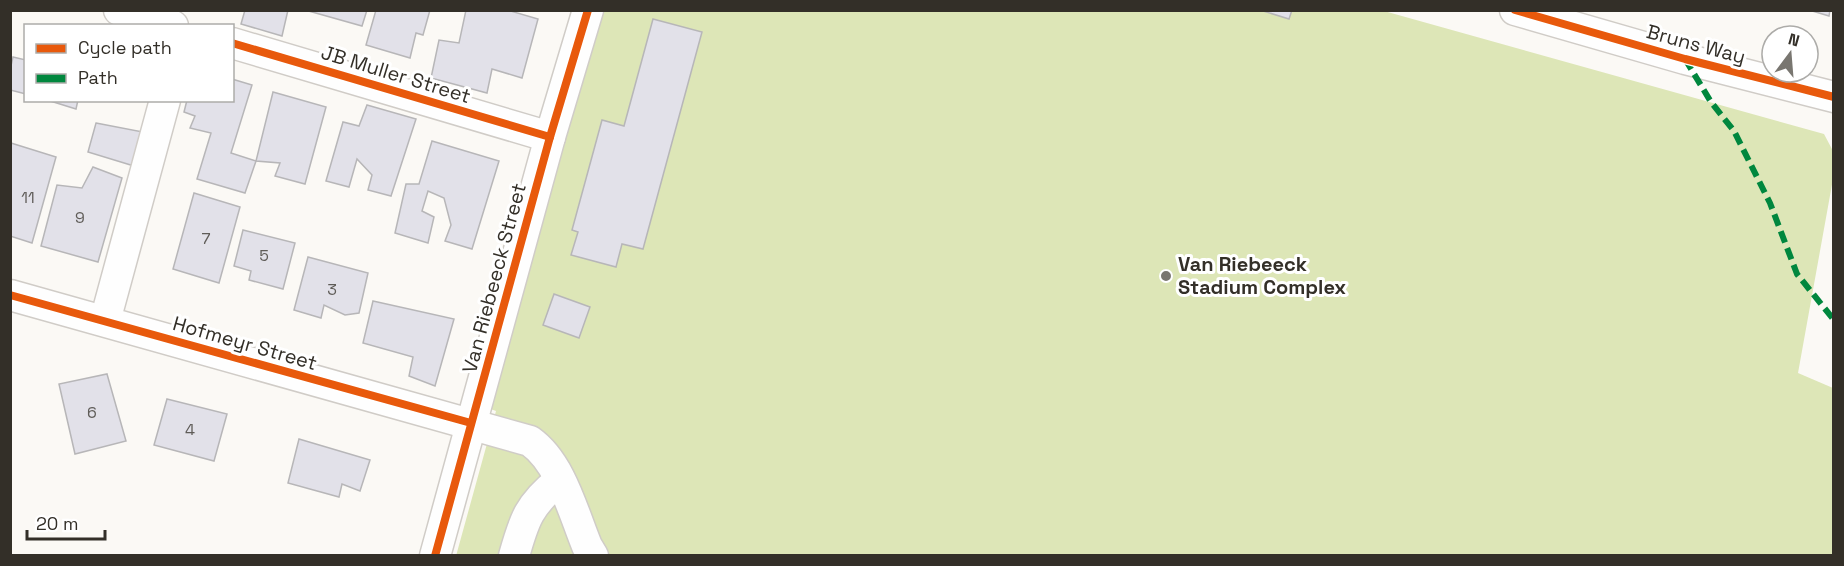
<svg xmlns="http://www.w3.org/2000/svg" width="1844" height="566" viewBox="0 0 1844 566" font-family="'Space Grotesk',sans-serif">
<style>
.green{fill:#dde6b7}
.building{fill:#e2e1e9;stroke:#b7b6b8;stroke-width:1.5}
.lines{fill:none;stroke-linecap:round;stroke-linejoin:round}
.minor-casing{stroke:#d0ccc7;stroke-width:33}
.minor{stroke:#fefefe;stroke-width:30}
.quiet{stroke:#00873e;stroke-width:6;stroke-dasharray:12 6;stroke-linecap:butt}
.cycleway-casing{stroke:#fff;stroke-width:11}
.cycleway{stroke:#e8590c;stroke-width:8}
.poi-dot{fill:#797670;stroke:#fff;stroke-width:2}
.labels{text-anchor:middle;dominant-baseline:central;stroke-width:6;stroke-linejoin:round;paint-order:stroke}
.number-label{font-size:16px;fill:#5f5c58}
.street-label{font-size:20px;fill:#332f28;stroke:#fff}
.poi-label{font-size:20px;font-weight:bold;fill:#332f28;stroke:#fff;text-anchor:start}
</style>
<rect width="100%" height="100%" fill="#fbf9f5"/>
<!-- green -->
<polygon class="green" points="592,11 1384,11 1824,134 1833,151 1833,179 1798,373 1833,388 1833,555 456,556 496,411 480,405"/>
<!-- building -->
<g class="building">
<polygon points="245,10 288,10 282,36 241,24"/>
<polygon points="305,10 367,10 362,26"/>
<polygon points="376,10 430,10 423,35 416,33 410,58 366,45"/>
<polygon points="466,10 507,10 538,19 522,78 492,69 487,93 431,78 439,40 459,43"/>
<polygon points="1260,10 1292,10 1289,19"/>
<polygon points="1809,10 1830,10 1829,16"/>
<polygon points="653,19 702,32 643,249 622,244 616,267 571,255 578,232 572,230 602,120 624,126"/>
<polygon points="13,57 26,60 26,94 10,90 10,70"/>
<polygon points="232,79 252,85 231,153 256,161 245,193 197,179 211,133 190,128 195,116 184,112 187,100 232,100"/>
<polygon points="273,92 326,107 305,184 275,176 280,163 256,161"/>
<polygon points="47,100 78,100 76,109"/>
<polygon points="367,105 416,119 391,196 368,190 372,175 357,159 349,187 326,181 343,122 359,126"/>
<polygon points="96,123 143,132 134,166 88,152"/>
<polygon points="432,141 499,161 472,249 445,241 451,225 444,198 428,191 422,211 434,217 428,243 395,233 406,184 419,184"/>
<polygon points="11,143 56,157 32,243 10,236"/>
<polygon points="93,167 122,178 98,262 41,246 57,185 82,188"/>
<polygon points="194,193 240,207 219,283 173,269"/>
<polygon points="243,230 295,243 283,289 249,280 251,271 234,266"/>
<polygon points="308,257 368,273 359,313 345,315 324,305 321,318 294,310"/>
<polygon points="554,294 590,307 579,338 543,325"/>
<polygon points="373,301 454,319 435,386 409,376 413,357 363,343"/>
<polygon points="107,374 126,441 75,454 59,384"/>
<polygon points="167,399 227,414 214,461 154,445"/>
<polygon points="299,439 370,460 360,491 342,484 339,497 288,483"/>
</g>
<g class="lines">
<defs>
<g id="minor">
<polyline points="119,10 173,26"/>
<polyline points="1515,10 1685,59 1834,97"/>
<polyline points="232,43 550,137"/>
<path d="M10,295L530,441C561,463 573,512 587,546L593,556"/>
<polyline points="105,321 165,100"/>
<polyline points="435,556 550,137 588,10"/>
<path d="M514,556C524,520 529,504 560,480"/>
</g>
</defs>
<!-- minor casing -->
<use href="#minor" class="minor-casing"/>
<!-- minor -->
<use href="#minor" class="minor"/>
<!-- quiet -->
<polyline class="quiet" points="1685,59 1711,102 1734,131 1770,203 1797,274 1834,320"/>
<defs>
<g id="cycleway">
<polyline points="1515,10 1685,59 1834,97"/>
<polyline points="232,43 550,137"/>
<polyline points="10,295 471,423"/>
<polyline points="435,556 550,137 588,10"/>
</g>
</defs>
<!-- cycleway casing -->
<use href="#cycleway" class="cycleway-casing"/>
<!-- cycleway -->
<use href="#cycleway" class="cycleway"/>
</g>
<!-- markers -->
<circle class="poi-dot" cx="1166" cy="276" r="6"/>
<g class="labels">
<!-- number labels -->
<g class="number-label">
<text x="28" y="197">11</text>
<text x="80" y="217">9</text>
<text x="206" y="238">7</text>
<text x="264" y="255">5</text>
<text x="332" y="289">3</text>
<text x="92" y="412">6</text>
<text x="190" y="429">4</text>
</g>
<!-- street labels -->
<g class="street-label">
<text transform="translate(1696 44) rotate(15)">Bruns Way</text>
<text transform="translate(396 74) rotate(17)">JB Muller Street</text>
<text transform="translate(494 278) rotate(-75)">Van Riebeeck Street</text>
<text transform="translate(245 343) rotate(16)">Hofmeyr Street</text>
</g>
<!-- poi labels -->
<g class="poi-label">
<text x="1178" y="264">Van Riebeeck<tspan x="1178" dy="23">Stadium Complex</tspan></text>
</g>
</g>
<!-- border -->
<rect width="1844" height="566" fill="none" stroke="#332f28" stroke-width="24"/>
<!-- legend -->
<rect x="24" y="24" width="210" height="78" fill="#ffffff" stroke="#adaca9" stroke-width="1.5"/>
<rect x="36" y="44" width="30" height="9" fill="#e8590c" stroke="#adaca9" stroke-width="1.5"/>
<text x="78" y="54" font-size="18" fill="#332f28">Cycle path</text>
<rect x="36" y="74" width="30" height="9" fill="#00873e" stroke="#adaca9" stroke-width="1.5"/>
<text x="78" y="84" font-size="18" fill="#332f28">Path</text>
<!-- north arrow -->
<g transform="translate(1790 54) rotate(16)"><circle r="28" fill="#ffffff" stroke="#adaca9" stroke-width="1.5"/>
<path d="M0-4.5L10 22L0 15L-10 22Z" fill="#797670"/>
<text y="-9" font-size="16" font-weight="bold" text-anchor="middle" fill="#332f28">N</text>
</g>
<!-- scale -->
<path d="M27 530v9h78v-9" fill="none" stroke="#332f28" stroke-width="3"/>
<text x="36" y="530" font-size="18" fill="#332f28" stroke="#ffffff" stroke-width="4.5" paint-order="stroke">20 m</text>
</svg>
